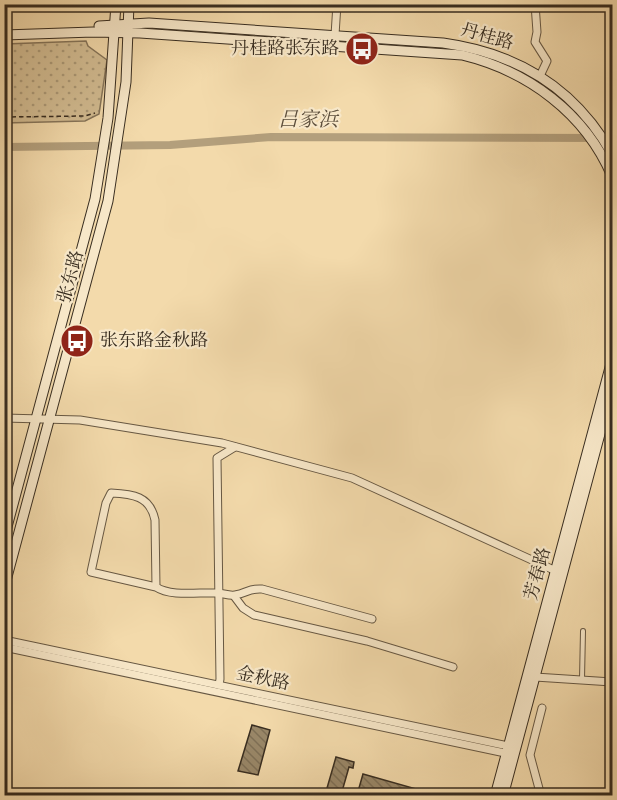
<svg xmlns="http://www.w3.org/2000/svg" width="617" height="800" viewBox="0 0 617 800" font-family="'Old Standard TT','Noto Serif SC',serif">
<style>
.green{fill:url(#green-dots);stroke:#86755a;stroke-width:1.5}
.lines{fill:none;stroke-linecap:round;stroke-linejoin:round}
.canal{stroke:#b39f7c;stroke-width:8}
.building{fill:url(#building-back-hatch);stroke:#382d20;stroke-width:1.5}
.lane-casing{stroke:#675843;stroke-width:6}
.street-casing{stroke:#675843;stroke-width:9}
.secondary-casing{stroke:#382d20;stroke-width:11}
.path{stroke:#382d20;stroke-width:1.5;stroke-dasharray:4.5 3;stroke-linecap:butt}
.lane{stroke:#f7e7c8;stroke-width:4}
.street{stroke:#f7e7c8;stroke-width:7}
.secondary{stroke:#f7e7c8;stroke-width:9}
.labels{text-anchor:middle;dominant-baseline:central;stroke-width:4.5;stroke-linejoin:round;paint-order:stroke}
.street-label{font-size:18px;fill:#382d20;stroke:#f7e7c8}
.poi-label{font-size:18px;fill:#382d20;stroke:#f7e7c8;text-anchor:end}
.water-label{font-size:20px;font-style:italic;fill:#5d4f3c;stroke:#f7e7c8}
</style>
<defs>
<pattern id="green-dots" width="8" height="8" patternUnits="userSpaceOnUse" patternTransform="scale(1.5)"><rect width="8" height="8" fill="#d3bd93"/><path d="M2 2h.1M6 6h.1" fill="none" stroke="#ac9a78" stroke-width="1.8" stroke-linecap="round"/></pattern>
<pattern id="building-back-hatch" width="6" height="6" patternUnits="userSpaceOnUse" patternTransform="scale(1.5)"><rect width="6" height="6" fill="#998768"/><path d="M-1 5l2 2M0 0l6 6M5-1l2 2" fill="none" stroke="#7e6f55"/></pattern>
</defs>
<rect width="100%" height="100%" fill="#f3daab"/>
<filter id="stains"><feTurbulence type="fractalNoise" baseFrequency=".00333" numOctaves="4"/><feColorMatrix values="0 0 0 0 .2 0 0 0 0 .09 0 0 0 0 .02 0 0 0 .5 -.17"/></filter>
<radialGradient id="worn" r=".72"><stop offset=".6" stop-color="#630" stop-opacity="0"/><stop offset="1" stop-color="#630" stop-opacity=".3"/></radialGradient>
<!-- green -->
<polygon class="green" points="86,41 88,46 107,60 99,114 85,121 5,123 5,44"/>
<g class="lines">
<!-- canal -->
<polyline class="canal" points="4,147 170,145 271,137 612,138"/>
</g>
<!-- building -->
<g class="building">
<polygon points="252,725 270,730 258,775 238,771"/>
<polygon points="336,757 354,762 353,768 349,767 341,795 325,795"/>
<polygon points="363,774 434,794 433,795 357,795"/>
</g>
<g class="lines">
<defs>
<g id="lane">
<polyline points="4,7 52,8 61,4"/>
<polyline points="582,679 583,631"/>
</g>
<g id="street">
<polyline points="290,4 337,8"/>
<polyline points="535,4 537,32 535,42 547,61 540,76"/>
<polyline points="335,35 337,4"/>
<polyline points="4,418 80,420 222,443 352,478 556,571"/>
<path d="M156,587L91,572L106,503L111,493C133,494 150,496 155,520L156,587C171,597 199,592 217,593C222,593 229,596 235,595C247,593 249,588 262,589L372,619"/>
<polyline points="234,596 243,608 254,615 367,641 453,667"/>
<polyline points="4,640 513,747"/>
<polyline points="4,647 510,754"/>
<polyline points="535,677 612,682"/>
<polyline points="219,685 220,679 217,458 235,447"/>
<polyline points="541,796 530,755 542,708"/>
</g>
<g id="secondary">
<path d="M99,26L149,23L443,43C516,53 575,88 612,154"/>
<path d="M4,35L93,32L140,33L462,55C528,71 585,113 612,176"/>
<polyline points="4,538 95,199 108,118 116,4"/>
<polyline points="4,588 108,201 126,82 129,4"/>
<polyline points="495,796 612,360"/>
<polyline points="503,796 612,389"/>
</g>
</defs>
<!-- lane casing -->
<use href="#lane" class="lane-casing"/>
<!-- street casing -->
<use href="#street" class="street-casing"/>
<!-- secondary casing -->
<use href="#secondary" class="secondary-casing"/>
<!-- path -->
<polyline class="path" points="4,117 85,116 95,113"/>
<!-- lane -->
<use href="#lane" class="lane"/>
<!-- street -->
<use href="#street" class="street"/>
<!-- secondary -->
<use href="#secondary" class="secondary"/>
</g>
<!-- icons -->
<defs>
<symbol id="bus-disc" viewBox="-11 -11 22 22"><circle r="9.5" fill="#8f2418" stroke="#f7e7c8"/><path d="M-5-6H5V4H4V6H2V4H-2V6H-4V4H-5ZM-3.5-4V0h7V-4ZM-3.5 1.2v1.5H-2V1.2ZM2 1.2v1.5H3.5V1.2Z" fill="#fff"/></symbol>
</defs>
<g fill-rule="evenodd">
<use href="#bus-disc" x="343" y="30" width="38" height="38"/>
<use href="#bus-disc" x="58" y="322" width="38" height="38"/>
</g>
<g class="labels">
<!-- street labels -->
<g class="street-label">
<text transform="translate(487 37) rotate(16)">丹桂路</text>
<text transform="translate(71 277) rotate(-75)">张东路</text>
<text transform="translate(538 574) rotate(-75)">芳春路</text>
<text transform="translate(263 679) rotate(12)">金秋路</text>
</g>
<!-- poi labels -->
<g class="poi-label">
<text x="339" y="49">丹桂路张东路</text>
<text x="100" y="341" text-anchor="start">张东路金秋路</text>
</g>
<!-- water labels -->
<g class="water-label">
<text x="308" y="121">吕家浜</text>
</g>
</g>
<!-- margin -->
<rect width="617" height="800" fill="none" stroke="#f3daab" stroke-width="24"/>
<rect x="6" y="6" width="605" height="788" fill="none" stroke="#382d20" stroke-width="3"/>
<rect x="12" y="12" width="593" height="776" fill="none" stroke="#382d20" stroke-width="1.5"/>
<rect width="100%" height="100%" filter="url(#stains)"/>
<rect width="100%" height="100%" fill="url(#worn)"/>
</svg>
